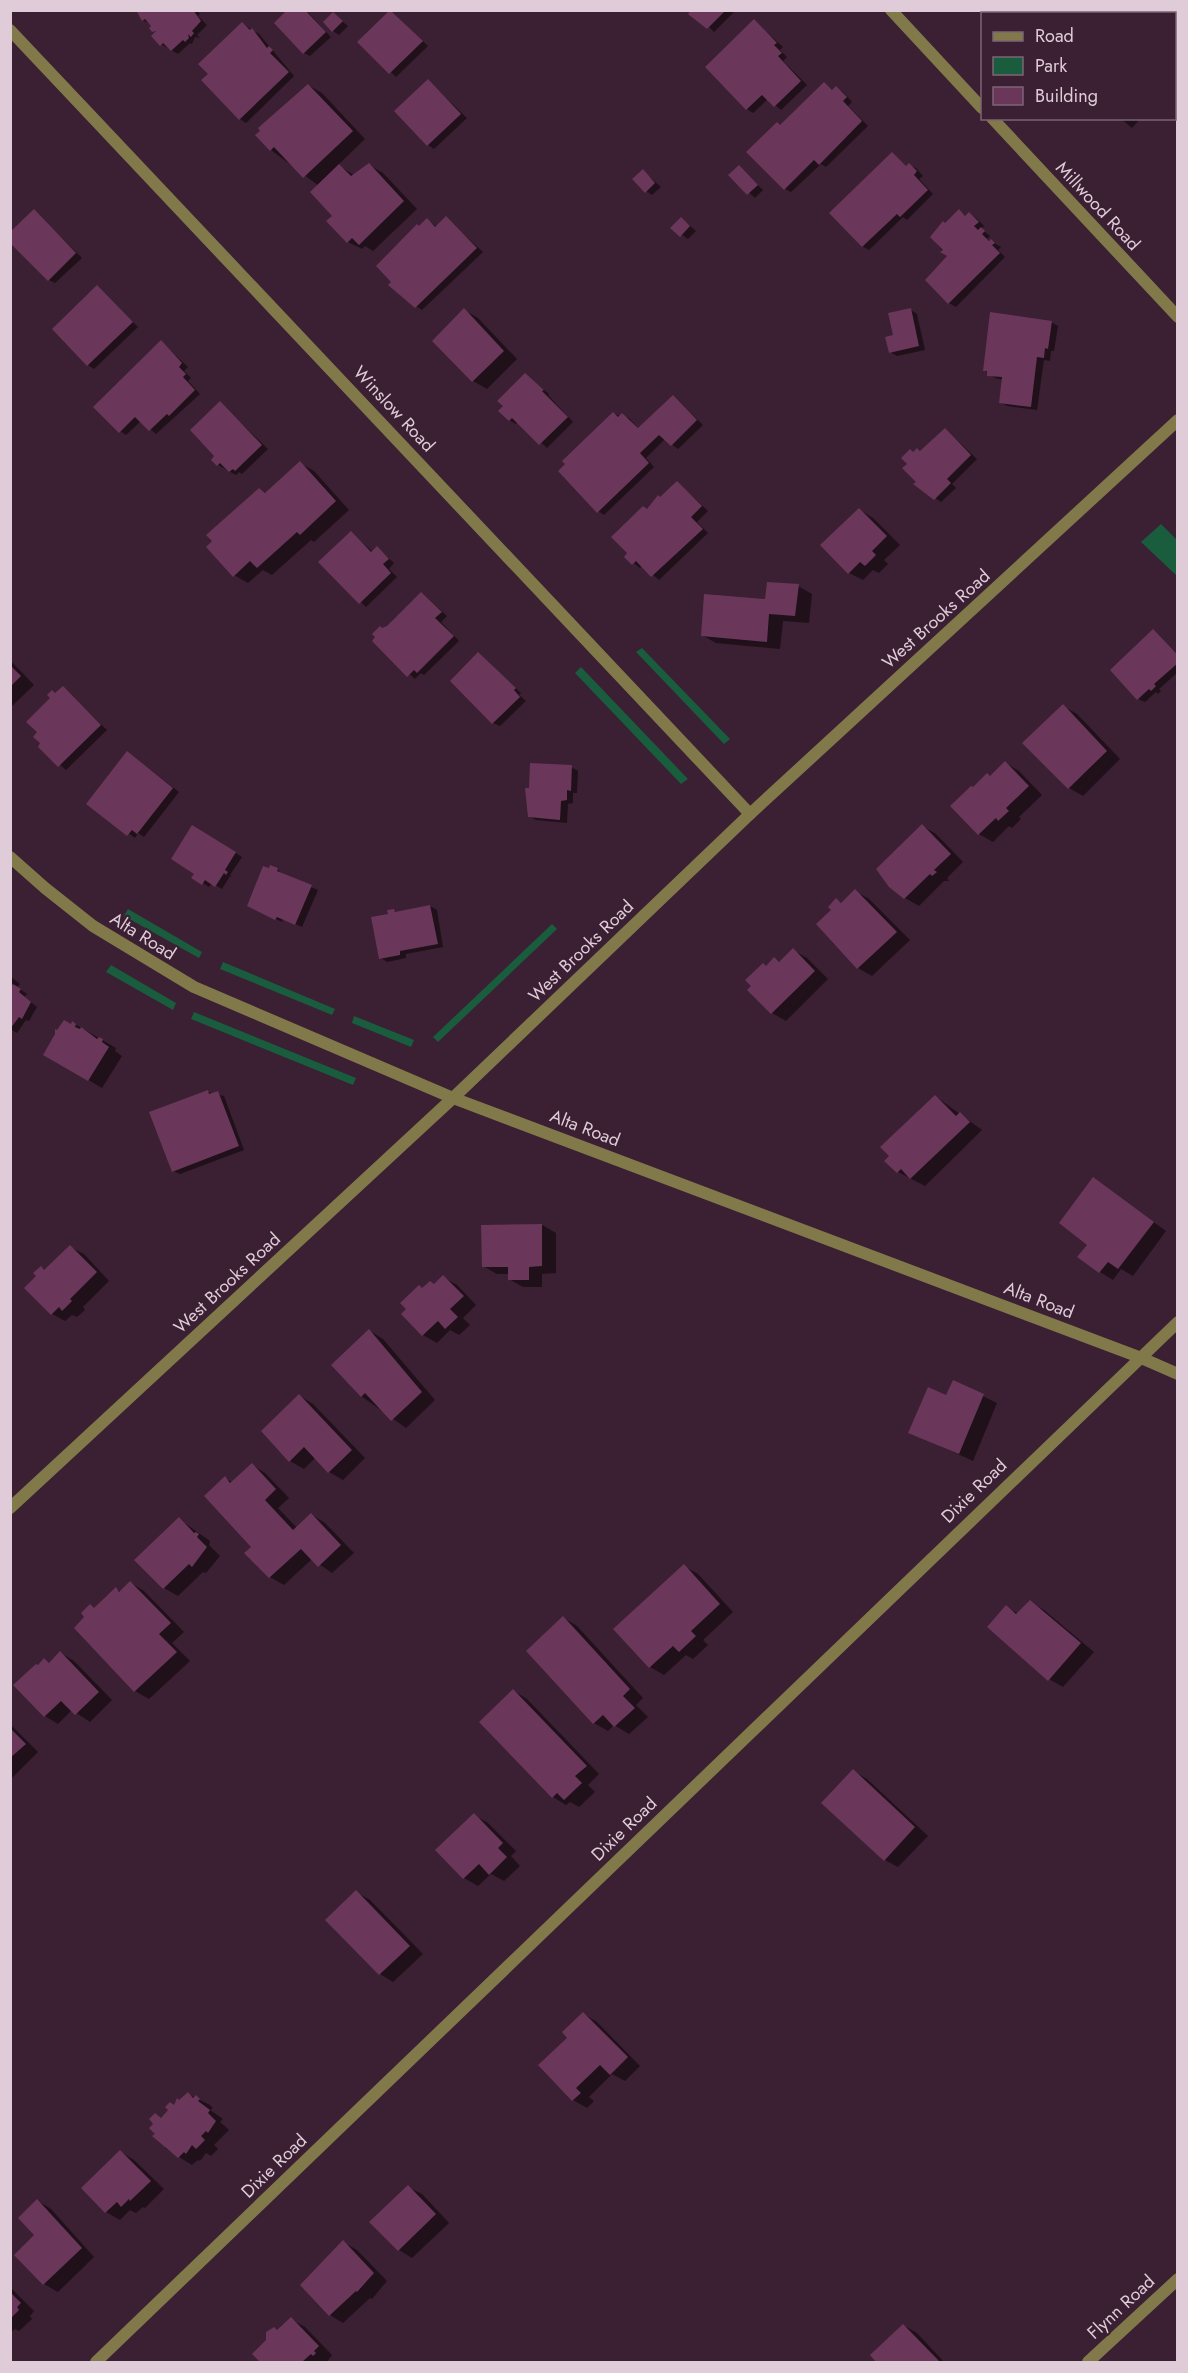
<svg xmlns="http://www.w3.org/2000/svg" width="1188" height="2373" viewBox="0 0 1188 2373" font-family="Jost,sans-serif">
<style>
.green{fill:#195c3e}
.shadow{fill:#0007}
.building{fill:#6a375a}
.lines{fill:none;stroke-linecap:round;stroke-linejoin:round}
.minor{stroke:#81794a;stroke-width:12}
.tertiary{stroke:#81794a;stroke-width:12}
.labels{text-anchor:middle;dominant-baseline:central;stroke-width:4.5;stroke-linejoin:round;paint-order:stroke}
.street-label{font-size:18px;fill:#dfccd8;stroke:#3b1f32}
</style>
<rect width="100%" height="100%" fill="#3b1f32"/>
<!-- green -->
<g class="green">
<polygon points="1161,524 1177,540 1177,576 1141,542"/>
<polygon points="642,648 730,739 724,744 636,652"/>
<polygon points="581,667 688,779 681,784 575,673"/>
<polygon points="128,909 202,952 199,958 124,916"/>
<polygon points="552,924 557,929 438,1042 433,1037"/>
<polygon points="223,962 335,1009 332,1015 220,969"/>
<polygon points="111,965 176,1003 173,1010 106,972"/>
<polygon points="194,1012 356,1078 353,1085 191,1019"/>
<polygon points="354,1016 414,1040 411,1047 352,1023"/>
</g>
<!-- shadow -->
<g class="shadow">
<polygon points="137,10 196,10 200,14 198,16 207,25 197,35 200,38 195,37 192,44 190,43 178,54 161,44 157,33 153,30 154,26 143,20"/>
<polygon points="290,10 306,10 331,37 310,56 304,53"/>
<polygon points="692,10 736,10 714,32"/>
<polygon points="391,11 428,46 396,77 359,42"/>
<polygon points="333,14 348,26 339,35 333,31"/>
<polygon points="754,21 783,47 780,50 787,57 783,61 807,85 781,110 768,99 753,113 747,109"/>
<polygon points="243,24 259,34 294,76 246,123 240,119 210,74"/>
<polygon points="428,81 467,118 434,149 428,145"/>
<polygon points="824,84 834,91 836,88 843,92 852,102 848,106 868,126 826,167 821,164 791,192 785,189 781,126"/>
<polygon points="308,85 322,93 365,139 338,165 354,175 369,165 383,173 417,209 373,251 365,246 362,249 348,242 319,186 271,150"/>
<polygon points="1120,118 1141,118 1132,128"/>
<polygon points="892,154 907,167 909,165 916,168 923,176 919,179 933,194 907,220 903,217 869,250 862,246"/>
<polygon points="739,167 763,190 755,198 730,175"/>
<polygon points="643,171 661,187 652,195 646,191"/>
<polygon points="34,211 82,258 55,283 49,280"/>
<polygon points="959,211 967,217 970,214 976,218 984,226 981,229 990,236 987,239 1001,247 998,250 1005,257 956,307 949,303 948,258 932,237"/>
<polygon points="446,218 483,252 422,310 416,306 427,220 437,227"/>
<polygon points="681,218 696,231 688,239 672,228"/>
<polygon points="97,287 138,327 94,369 88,365"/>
<polygon points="464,310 478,318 517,359 487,389 473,381 434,341"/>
<polygon points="911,310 917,314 925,350 897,356 890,352 895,336"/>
<polygon points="1051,322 1058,326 1054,351 1051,351 1050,361 1044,360 1037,410 1007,406 1001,402 1004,380 995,378 984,370"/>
<polygon points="161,342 188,367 184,371 191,378 188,381 200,394 156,434 141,421 126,435 120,431"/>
<polygon points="526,375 549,394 548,395 573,422 547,448 518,421 516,424 509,420"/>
<polygon points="673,396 703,425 678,449 665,439 646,458 654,467 604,515 598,511 564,461 613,414 629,418 639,429"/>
<polygon points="220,403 268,449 242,474 239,472 236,475 218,465"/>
<polygon points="945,429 977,459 952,484 956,488 941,502 915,484 918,482 909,464 917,449 922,452"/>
<polygon points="300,463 314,471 349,510 314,542 311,540 272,575 263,570 248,583 234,575 260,489 267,494"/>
<polygon points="677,482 708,511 697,522 708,533 659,580 642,565 640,568 626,557 648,510"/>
<polygon points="860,510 873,518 900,545 884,560 888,564 879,573 873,570 863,580 849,573"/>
<polygon points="351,533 373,552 377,548 394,563 389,569 397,577 366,607 321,562"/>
<polygon points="798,586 812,594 809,623 783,621 780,649 716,643 702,635"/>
<polygon points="422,593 447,616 441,622 459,641 424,675 421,673 415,679 374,641"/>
<polygon points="1154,631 1178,654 1178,672 1159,689 1161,691 1158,694 1156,692 1145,702 1138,699"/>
<polygon points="478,654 521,693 519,695 526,701 500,726 493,723"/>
<polygon points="10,660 34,685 10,708"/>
<polygon points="63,688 107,730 66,770 40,747 56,694"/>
<polygon points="1063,706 1077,714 1120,759 1083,796 1069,788 1025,743"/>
<polygon points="134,757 179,792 144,837 138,833 135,838 88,803"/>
<polygon points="1006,763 1019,771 1042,795 1019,817 1021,819 1012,828 1009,826 993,842 979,834 973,789 991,777"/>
<polygon points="571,767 578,771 577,793 573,793 573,803 568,804 567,823 536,820 529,816"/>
<polygon points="923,826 936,834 963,862 947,878 949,881 944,881 919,906 905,898"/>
<polygon points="193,827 242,857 230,875 233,877 230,876 222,889 212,883 209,887 193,877 196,873"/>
<polygon points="277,869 283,875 318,890 302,927 283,919 282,922 255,909"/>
<polygon points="855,891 869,899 910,940 872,976 858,968 833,910 837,900 842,903"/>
<polygon points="430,906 437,910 443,947 406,954 406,958 387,962 381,958 390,915 394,911 398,913"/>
<polygon points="793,950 807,958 828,979 786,1021 772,1013 767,967 774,959 781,963"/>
<polygon points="10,976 20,984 17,987 27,994 24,997 37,1007 29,1021 26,1020 17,1033 10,1029"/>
<polygon points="73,1023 116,1048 115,1051 122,1056 102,1088 45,1054"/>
<polygon points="207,1092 224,1096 244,1150 180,1174 173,1171"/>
<polygon points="935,1096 982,1130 925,1186 898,1172"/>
<polygon points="1094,1179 1166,1231 1133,1276 1121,1269 1113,1280 1100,1272 1089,1244"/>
<polygon points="542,1225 556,1233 556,1273 542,1274 542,1287 523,1287 509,1279 509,1274 497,1274 483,1266"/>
<polygon points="70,1247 84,1254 109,1281 83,1307 85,1310 77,1317 72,1315 65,1321 52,1314 41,1268 46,1271"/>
<polygon points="443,1277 457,1285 476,1305 463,1318 470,1325 459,1335 450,1330 437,1343 423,1335 423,1289 435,1285"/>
<polygon points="370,1331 383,1339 435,1400 406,1428 361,1396"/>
<polygon points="954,1382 997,1403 973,1461 910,1432 947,1397"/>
<polygon points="300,1396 313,1404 365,1458 343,1480 329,1472 316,1457 304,1469 290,1461"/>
<polygon points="252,1465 265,1473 289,1498 278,1508 297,1528 312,1515 325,1523 354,1553 332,1573 312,1559 284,1585 270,1577 253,1547 225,1478 233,1483"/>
<polygon points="179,1519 210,1541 209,1545 220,1556 206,1573 203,1572 178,1596 164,1588 137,1560"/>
<polygon points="684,1566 698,1574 733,1612 703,1640 708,1645 693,1659 686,1655 664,1675 650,1667"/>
<polygon points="131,1583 144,1591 184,1632 172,1643 190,1661 149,1699 135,1691 95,1609 116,1589 121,1592"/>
<polygon points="1030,1602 1044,1610 1094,1652 1063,1687 1049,1679 1006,1607 1019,1614"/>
<polygon points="564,1618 577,1626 643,1698 636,1705 648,1717 629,1734 614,1725 608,1731 594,1723"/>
<polygon points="61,1653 74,1661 112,1700 90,1722 72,1710 58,1724 45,1716 38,1667 45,1660 50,1663"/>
<polygon points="514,1691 527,1699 599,1774 588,1785 595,1792 579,1807 570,1802 566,1805 553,1797"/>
<polygon points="10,1724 38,1752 10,1780"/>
<polygon points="853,1771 867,1779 928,1836 898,1867 885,1860"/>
<polygon points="474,1815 488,1823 516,1851 511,1856 520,1866 504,1881 491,1874 478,1886 464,1878 438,1850"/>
<polygon points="356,1892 370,1900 423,1954 393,1982 380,1974"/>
<polygon points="584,2014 597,2022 640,2066 625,2081 612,2074 589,2097 594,2101 587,2108 573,2100 569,2038"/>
<polygon points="188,2094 210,2105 213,2108 210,2110 223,2119 220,2122 229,2130 214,2145 218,2149 211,2156 206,2153 200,2161 198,2160 192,2165 165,2148 167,2145 162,2119 176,2107 175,2103"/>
<polygon points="121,2152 134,2160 164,2189 145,2208 143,2207 136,2213 130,2210 120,2220 106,2212"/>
<polygon points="408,2187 422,2194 449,2223 412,2258 399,2250"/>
<polygon points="38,2201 51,2209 94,2257 58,2292 44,2284"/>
<polygon points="343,2242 357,2250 387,2281 372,2299 370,2298 343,2323 330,2315"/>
<polygon points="10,2287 34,2311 30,2316 32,2319 19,2331 15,2329 10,2333"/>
<polygon points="291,2319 305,2327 332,2355 327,2362 263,2362 254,2354 268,2340 266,2335 271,2329 278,2332"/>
<polygon points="903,2325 917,2333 944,2362 879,2362 872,2355"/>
</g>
<!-- building -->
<g class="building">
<polygon points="136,10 193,10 201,21 192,31 194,33 191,37 188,34 189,38 185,42 183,40 171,51 163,43 160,46 151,36 156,31 152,32 149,28 151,26 145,19 142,21"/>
<polygon points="287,10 305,10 326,32 303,54 274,23"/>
<polygon points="390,10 423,41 389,74 357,42"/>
<polygon points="691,10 726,10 707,29 688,14"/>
<polygon points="1038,10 1085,10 1087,14 1035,14"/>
<polygon points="333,12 343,21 332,32 323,22"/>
<polygon points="754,19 777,43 774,45 782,53 778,56 801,81 774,107 762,95 746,110 705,67"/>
<polygon points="242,22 250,30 252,28 267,48 269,46 273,50 270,53 289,72 239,120 201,80 208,74 198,64"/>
<polygon points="428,79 461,114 427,146 394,111"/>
<polygon points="824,82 832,90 836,86 847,97 843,101 862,121 819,165 814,160 784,190 746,152 777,122 780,125"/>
<polygon points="308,84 353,131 303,178 274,147 270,151 255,135 260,131 258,128"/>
<polygon points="892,152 906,166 909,163 917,171 914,175 928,190 900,217 897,214 862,247 829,213"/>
<polygon points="369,163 404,201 359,245 352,238 347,243 326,221 332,216 310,192 339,164 351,176"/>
<polygon points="739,165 758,185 747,195 728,175"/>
<polygon points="643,169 655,183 645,193 632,179"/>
<polygon points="34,209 76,253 48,281 10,243 10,232"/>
<polygon points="959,209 965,216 969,212 979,222 974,226 978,230 981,227 985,231 982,234 989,241 991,239 995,243 992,245 1000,253 948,304 925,280 947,256 940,252 943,250 930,237 943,221 945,223"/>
<polygon points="446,216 477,248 415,308 388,285 391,282 376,266 417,224 419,226 427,218 435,227"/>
<polygon points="681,217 690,226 680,237 670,228"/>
<polygon points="97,285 133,322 87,366 52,329"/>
<polygon points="464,308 504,351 472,382 432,341"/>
<polygon points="911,308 919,346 889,353 885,337 893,335 888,313"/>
<polygon points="990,312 1052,321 1048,349 1045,348 1044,358 1037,357 1031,407 999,403 1002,377 987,376 987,371 983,371"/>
<polygon points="161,340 182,363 179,367 186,374 183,377 195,390 169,416 167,414 149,431 135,417 119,433 93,407"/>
<polygon points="525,373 544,390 542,391 568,417 539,445 512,418 509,421 498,411 503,406 497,401"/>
<polygon points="673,395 697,420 671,446 659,435 640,453 649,463 597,513 558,471 565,464 562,461 613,412 618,417 622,413 638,428"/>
<polygon points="220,401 262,445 235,471 233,469 229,472 220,463 217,466 211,460 214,456 190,430"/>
<polygon points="945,428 971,455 947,479 951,483 934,500 913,484 916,482 902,468 907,464 901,458 910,449 913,452 917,448 920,451"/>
<polygon points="300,461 336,501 300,535 297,532 257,568 250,561 233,577 206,547 212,541 206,535 259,488 265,493"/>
<polygon points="677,481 702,506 691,517 703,529 651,577 636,561 632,565 624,557 627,553 611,537 643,506 647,509 658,495 660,497"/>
<polygon points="859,508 887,536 872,551 876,555 865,566 860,562 848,574 820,545"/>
<polygon points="351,531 371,552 377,546 389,559 383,564 391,573 359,604 318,562"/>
<polygon points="767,582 799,584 795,616 769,614 767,642 701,636 704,594 765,599"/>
<polygon points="421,592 442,612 435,618 454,636 417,673 414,670 407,677 372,641 375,637 372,634 380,626 382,628 387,626"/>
<polygon points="1153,629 1178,655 1178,663 1154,684 1156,686 1151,691 1149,689 1137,700 1110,670"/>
<polygon points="478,652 516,688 514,690 520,697 492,724 450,681"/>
<polygon points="10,665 21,676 10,687"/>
<polygon points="63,686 101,725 58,767 38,747 40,743 33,737 37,732 26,722 50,698 47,695 52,690 55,693"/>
<polygon points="1063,704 1107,751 1068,789 1022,743"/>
<polygon points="127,751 173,788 137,834 132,830 127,836 86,804"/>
<polygon points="1005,761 1029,786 1006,808 1009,811 998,821 996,818 978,835 950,806 971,786 973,787 987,773 990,776"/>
<polygon points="530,763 572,765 571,791 567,790 567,800 561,801 560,820 528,817 525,788 529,788"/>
<polygon points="922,824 951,854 934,870 937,872 932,876 930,874 904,899 889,887 876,869"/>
<polygon points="192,825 236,852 225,870 228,872 226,875 224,873 215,887 205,880 202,885 191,878 194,874 171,859"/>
<polygon points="270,865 278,868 277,871 312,885 295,925 277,917 275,920 247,906 263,866 269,868"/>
<polygon points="855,889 897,932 857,969 816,924 831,910 828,907 836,898 841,903"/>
<polygon points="430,905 438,944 400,951 400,955 379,959 371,917 388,914 387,910 394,909 395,912"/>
<polygon points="793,948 815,971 771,1014 747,990 751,986 745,980 763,963 766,966 774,957 779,962"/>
<polygon points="13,984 21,989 19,992 31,1002 22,1019 19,1017 10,1029 10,988"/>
<polygon points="64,1020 71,1024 72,1021 76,1024 75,1027 80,1029 81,1027 97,1039 99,1037 103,1039 102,1042 109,1047 88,1081 43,1055 55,1034 55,1029 57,1030"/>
<polygon points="208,1090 209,1094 218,1091 239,1146 172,1172 149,1112"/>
<polygon points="935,1095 956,1116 960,1112 970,1122 910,1179 901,1169 897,1173 884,1161 889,1156 880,1147"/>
<polygon points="1093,1177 1154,1222 1118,1269 1108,1262 1099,1273 1077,1257 1087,1245 1059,1223"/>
<polygon points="542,1224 542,1266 529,1267 529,1280 508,1280 508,1267 482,1267 481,1225"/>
<polygon points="70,1245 97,1272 70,1299 72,1301 62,1311 59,1307 51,1315 24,1288 36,1276 33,1273 41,1266 44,1270"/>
<polygon points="443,1275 464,1296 450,1309 458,1317 445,1329 438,1321 422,1336 401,1314 406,1309 400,1303 419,1285 422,1288 430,1281 434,1284"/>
<polygon points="369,1329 422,1392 391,1421 365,1393 361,1397 331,1365"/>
<polygon points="953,1380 984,1394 959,1454 908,1433 928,1387 946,1395"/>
<polygon points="299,1394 352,1450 328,1473 304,1447 289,1462 261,1431"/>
<polygon points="252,1463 276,1489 265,1500 293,1530 311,1513 341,1545 318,1567 301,1549 269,1578 244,1553 251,1547 204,1496 225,1476 230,1483"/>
<polygon points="179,1517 194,1533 196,1532 199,1534 197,1537 207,1547 192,1567 189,1564 163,1589 134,1560"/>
<polygon points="684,1564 720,1604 691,1631 696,1636 679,1652 673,1646 649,1668 613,1629"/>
<polygon points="130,1581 171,1623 159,1634 177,1652 134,1692 74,1628 84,1617 81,1613 90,1604 94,1608 116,1587 119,1592"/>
<polygon points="1030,1600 1081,1643 1048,1681 987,1627 1006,1605 1016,1614"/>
<polygon points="563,1616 630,1689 623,1696 635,1708 614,1727 603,1715 593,1724 526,1651"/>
<polygon points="60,1651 99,1692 75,1715 61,1701 44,1717 13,1685 36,1664 38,1665 44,1658 49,1663"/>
<polygon points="513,1689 587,1766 575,1776 582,1783 564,1800 557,1793 552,1798 479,1722"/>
<polygon points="10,1728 26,1744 10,1758"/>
<polygon points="853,1769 915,1827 884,1861 821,1803"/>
<polygon points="474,1813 503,1843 498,1848 507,1857 489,1875 479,1864 463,1879 435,1850"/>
<polygon points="356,1890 410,1946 379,1975 325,1920"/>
<polygon points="583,2012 628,2057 610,2075 600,2065 576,2088 581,2093 572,2101 538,2065 567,2038 562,2032"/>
<polygon points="188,2092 193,2098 196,2095 200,2099 198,2101 210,2110 208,2113 216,2121 208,2133 206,2131 201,2136 205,2140 196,2149 192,2145 186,2154 184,2152 178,2158 152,2136 155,2134 149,2128 153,2124 149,2119 155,2113 161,2118 168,2110 165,2107 170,2102 174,2105 177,2098 179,2100"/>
<polygon points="120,2150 151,2181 130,2201 129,2199 121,2207 117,2202 105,2213 81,2188"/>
<polygon points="408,2185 436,2214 398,2251 369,2222"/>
<polygon points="37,2199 82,2248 43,2285 14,2255 34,2235 18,2218"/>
<polygon points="343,2240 374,2273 357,2292 356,2291 329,2316 300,2285"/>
<polygon points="10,2292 21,2303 17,2307 19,2310 10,2319"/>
<polygon points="291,2317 319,2346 314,2351 316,2353 313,2356 311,2354 302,2362 260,2362 252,2354 266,2340 266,2332 274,2327 277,2330"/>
<polygon points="903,2324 940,2362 876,2362 870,2355"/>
</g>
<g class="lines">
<!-- minor -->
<g class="minor">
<polyline points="891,10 982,108"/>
<polyline points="10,30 750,814"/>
<polyline points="992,118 1178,317"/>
<polyline points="10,857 45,888 93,926 194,987 453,1098 1139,1357 1178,1374"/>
<polyline points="96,2362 1178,1322"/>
<polyline points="1088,2362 1178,2279"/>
</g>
<!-- tertiary -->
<polyline class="tertiary" points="10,1508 453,1098 750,814 1178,420"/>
</g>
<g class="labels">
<!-- street labels -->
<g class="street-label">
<text transform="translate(1098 206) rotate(47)">Millwood Road</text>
<text transform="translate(394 409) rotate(47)">Winslow Road</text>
<text transform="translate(936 619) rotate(-42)">West Brooks Road</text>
<text transform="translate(143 936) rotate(32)">Alta Road</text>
<text transform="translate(581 951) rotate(-44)">West Brooks Road</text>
<text transform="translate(585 1128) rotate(21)">Alta Road</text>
<text transform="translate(227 1283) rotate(-43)">West Brooks Road</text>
<text transform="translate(1039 1300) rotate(21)">Alta Road</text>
<text transform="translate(974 1491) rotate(-44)">Dixie Road</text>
<text transform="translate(624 1829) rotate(-44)">Dixie Road</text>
<text transform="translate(274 2166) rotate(-44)">Dixie Road</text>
<text transform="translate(1121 2307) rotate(-43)">Flynn Road</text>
</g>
</g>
<!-- border -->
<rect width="1188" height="2373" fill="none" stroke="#dfccd8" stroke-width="24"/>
<!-- legend -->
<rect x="981" y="12" width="195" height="108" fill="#3b1f32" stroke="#7d6474" stroke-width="1.5"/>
<rect x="993" y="32" width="30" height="9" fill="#81794a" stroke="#7d6474" stroke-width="1.5"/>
<text x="1035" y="42" font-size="18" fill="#dfccd8">Road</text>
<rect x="993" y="57" width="30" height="18" fill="#195c3e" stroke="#7d6474" stroke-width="1.5"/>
<text x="1035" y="72" font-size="18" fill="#dfccd8">Park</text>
<rect x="993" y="87" width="30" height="18" fill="#6a375a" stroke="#7d6474" stroke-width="1.5"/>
<text x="1035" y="102" font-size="18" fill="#dfccd8">Building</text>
</svg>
